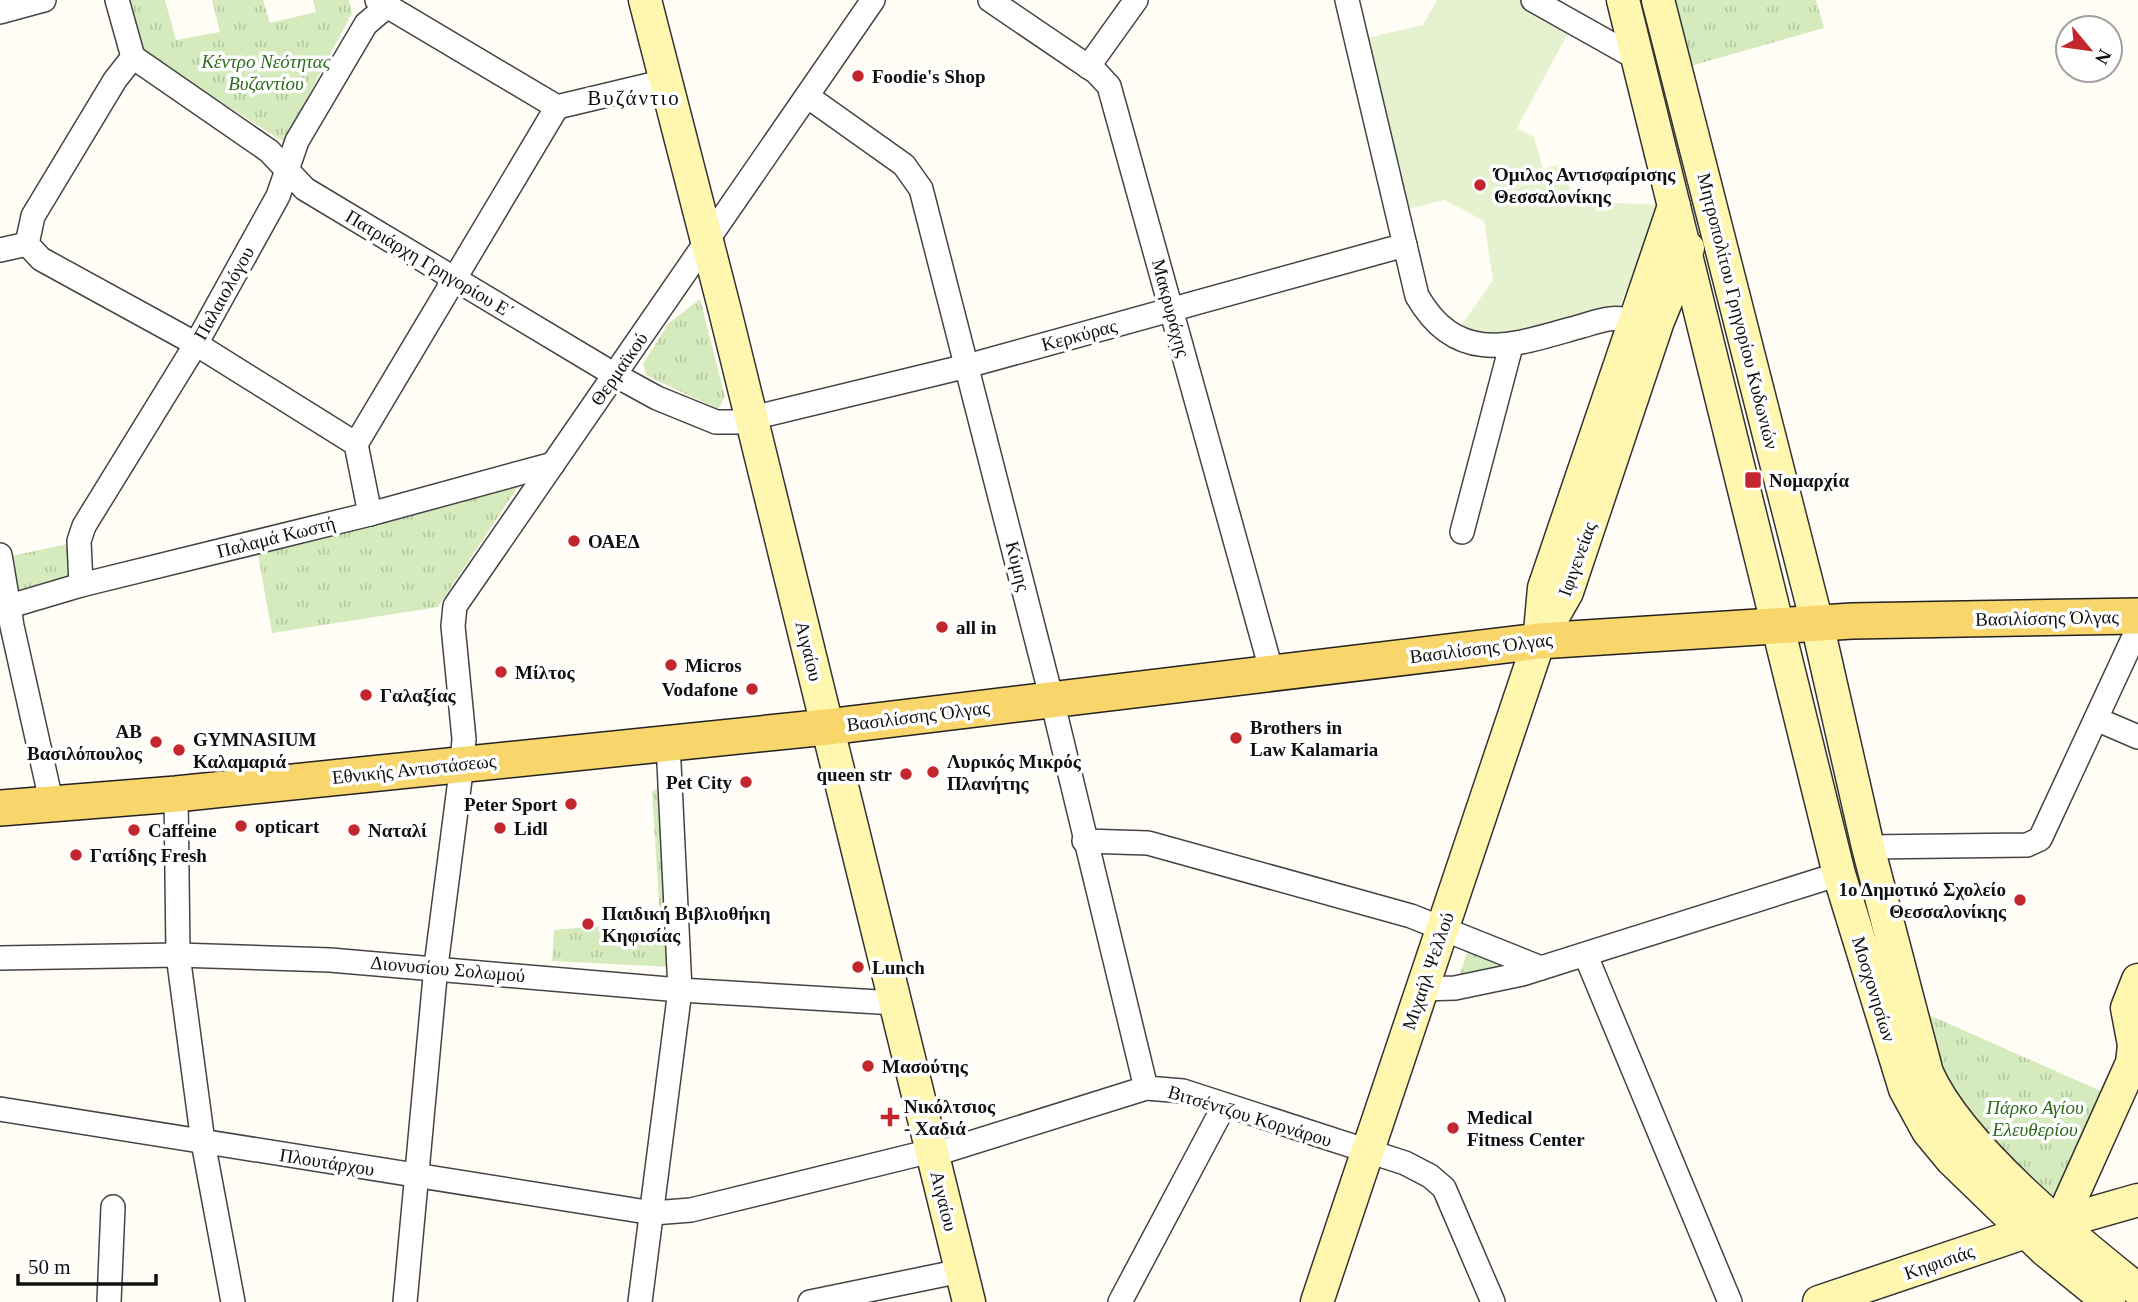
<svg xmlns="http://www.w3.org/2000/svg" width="2138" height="1302" viewBox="0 0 2138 1302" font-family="Georgia,serif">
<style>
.grass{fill:url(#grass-tufts)}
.pitch{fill:#e6f2cf}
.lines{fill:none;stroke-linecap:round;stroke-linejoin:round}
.street-casing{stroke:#444;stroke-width:26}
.secondary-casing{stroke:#333;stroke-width:35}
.primary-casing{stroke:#222;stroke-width:38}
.street{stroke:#fff;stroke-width:23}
.secondary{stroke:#fff6b0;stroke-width:32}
.primary{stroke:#f9d66b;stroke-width:35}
.poi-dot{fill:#c4262e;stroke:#fff;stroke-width:2.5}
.labels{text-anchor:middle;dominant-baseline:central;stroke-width:7;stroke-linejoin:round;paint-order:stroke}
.park-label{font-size:19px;font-style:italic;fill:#2f6b1f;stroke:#fff}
.poi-label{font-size:19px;font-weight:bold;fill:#111;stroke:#fff;text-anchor:start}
.street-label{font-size:19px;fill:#111;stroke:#fff}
.neighbourhood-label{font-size:21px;letter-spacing:2px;fill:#111;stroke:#fff}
</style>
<defs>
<pattern id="grass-tufts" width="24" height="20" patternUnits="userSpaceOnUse" patternTransform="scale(1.75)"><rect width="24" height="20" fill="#d5ebbd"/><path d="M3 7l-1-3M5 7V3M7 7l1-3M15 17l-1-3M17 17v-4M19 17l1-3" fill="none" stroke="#b6c8a1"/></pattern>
</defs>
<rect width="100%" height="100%" fill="#fffdf5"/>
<!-- grass -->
<g class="grass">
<polygon points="126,0 165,0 176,40 220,32 212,0 263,0 270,23 316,12 313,0 349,0 352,13 284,142 169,69 143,59"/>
<polygon points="1670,0 1816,0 1824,28 1687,67"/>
<polygon points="700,299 725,397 718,409 647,376 643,364 668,324"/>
<polygon points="523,479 438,607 272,633 257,549"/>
<polygon points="91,539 87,580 22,604 2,558"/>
<polygon points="673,781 672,967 552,961 554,930 601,926 601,938 661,935 652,791"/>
<polygon points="1468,950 1509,966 1457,982"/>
<polygon points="1927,1014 2103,1092 2053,1208 1947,1094"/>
</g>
<!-- pitch -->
<polygon class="pitch" points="1437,0 1533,0 1574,22 1517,128 1534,137 1543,169 1563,164 1573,201 1661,205 1616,316 1511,346 1453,337 1493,280 1484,221 1445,200 1399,211 1358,40 1423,25"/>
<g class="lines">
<defs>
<g id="street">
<polyline points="117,0 133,57"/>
<polyline points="377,0 557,107"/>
<polyline points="990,0 1096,72 1109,86 1272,673"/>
<path d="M1347,0L1417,296C1459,369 1516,344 1582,326C1602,320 1615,315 1634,322"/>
<polyline points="1533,0 1638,59"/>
<polyline points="0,12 44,0"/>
<polyline points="133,57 269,151 305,189 615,375 657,398 716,422 736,422 967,366 1405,245"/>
<polyline points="1088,67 1136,0"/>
<polyline points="807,96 904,165 921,189 1052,700 1146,1088"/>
<polyline points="27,244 41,259 196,344 356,444 370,514"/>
<polyline points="27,244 33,216 115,80 133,57"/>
<polyline points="0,250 27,244"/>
<polyline points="356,444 557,107 666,81"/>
<polyline points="1462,532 1511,346"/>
<polyline points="0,555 12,626 52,805"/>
<polyline points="81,585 79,541 84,526 196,344 278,196 297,141 366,24 386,7"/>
<polyline points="0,609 81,585 370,514 553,464"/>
<polyline points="2096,719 2138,737"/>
<polyline points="176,794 178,955 203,1142 233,1302"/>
<polyline points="1084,841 1148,843 1411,916 1541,968"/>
<polyline points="1868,847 2027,845 2040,839 2138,628"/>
<polyline points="1586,956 1730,1302"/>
<polyline points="0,958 178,955 330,960 680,990 895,1003"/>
<polyline points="1422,989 1455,988 1522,974 1839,874"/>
<polyline points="0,1109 653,1213 691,1210 931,1151"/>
<polyline points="932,1155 1146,1088 1183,1091 1405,1163 1430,1176 1444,1188 1493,1302"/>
<polyline points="109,1302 113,1207"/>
<polyline points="405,1302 436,966 462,764 464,739 453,626 455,606 873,0"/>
<polyline points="640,1302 680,990 668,743"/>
<polyline points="810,1302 961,1271"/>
<polyline points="1120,1302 1224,1106"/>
</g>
<g id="secondary">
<polyline points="645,0 725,311 969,1302"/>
<polyline points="1623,0 1839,874 1905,1089 1928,1131 1952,1160 2045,1250 2109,1302"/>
<path d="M1658,0L1817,623L1868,847L1927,1073C1960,1147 2074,1239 2138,1290"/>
<polyline points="1540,632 1544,588 1674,206"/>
<polyline points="2060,1223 2132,1063 2134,1045 2127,1008 2138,980"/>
<polyline points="1317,1302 1539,641 1567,592 1658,321 1688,248"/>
<polyline points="1819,1302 2026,1232 2138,1200"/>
</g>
<polyline id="primary" points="0,808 176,794 827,727 1539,641 1852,621 2138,616"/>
</defs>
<!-- street casing -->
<use href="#street" class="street-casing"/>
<!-- secondary casing -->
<use href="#secondary" class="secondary-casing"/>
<!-- primary casing -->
<use href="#primary" class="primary-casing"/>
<!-- street -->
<use href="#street" class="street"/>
<!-- secondary -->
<use href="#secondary" class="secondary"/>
<!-- primary -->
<use href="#primary" class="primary"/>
</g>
<!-- markers -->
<g class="poi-dot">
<circle cx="858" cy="76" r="7"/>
<circle cx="1480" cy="185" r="7"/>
<rect x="1744" y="471" width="18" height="18" rx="3.5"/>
<circle cx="574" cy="541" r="7"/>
<circle cx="942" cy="627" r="7"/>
<circle cx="671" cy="665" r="7"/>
<circle cx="501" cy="672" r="7"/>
<circle cx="752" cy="689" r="7"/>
<circle cx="366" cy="695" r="7"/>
<circle cx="1236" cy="738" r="7"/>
<circle cx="156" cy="742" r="7"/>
<circle cx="179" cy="750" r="7"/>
<circle cx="933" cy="772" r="7"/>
<circle cx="906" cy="774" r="7"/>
<circle cx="746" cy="782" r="7"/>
<circle cx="571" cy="804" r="7"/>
<circle cx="241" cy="826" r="7"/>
<circle cx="500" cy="828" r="7"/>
<circle cx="134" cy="830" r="7"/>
<circle cx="354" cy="830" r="7"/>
<circle cx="76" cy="855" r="7"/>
<circle cx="2020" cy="900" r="7"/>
<circle cx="588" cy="924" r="7"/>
<circle cx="858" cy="967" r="7"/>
<circle cx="868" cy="1066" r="7"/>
<path d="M886.5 1106.5h7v7h7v7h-7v7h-7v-7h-7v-7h7z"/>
<circle cx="1453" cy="1128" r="7"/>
</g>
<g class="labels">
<!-- park labels -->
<g class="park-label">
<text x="266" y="61">Κέντρο Νεότητας<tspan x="266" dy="22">Βυζαντίου</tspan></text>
<text x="2035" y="1107">Πάρκο Αγίου<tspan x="2035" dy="22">Ελευθερίου</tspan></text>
</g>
<!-- poi labels -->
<g class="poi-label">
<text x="872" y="76">Foodie's Shop</text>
<text x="1494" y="174">Όμιλος Αντισφαίρισης<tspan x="1494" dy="22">Θεσσαλονίκης</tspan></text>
<text x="1769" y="480">Νομαρχία</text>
<text x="588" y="541">ΟΑΕΔ</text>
<text x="956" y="627">all in</text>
<text x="685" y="665">Micros</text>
<text x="515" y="672">Μίλτος</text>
<text x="738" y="689" text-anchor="end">Vodafone</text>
<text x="380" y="695">Γαλαξίας</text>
<text x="1250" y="727">Brothers in<tspan x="1250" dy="22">Law Kalamaria</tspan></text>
<text x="142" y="731" text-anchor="end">ΑΒ<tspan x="142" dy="22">Βασιλόπουλος</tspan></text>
<text x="193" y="739">GYMNASIUM<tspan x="193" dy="22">Καλαμαριά</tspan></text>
<text x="947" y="761">Λυρικός Μικρός<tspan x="947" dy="22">Πλανήτης</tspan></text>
<text x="892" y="774" text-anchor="end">queen str</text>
<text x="732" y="782" text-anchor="end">Pet City</text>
<text x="557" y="804" text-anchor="end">Peter Sport</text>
<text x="255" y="826">opticart</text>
<text x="514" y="828">Lidl</text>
<text x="148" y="830">Caffeine</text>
<text x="368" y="830">Ναταλί</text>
<text x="90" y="855">Γατίδης Fresh</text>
<text x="2006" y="889" text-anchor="end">1ο Δημοτικό Σχολείο<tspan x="2006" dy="22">Θεσσαλονίκης</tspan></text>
<text x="602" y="913">Παιδική Βιβλιοθήκη<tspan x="602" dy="22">Κηφισίας</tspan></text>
<text x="872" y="967">Lunch</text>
<text x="882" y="1066">Μασούτης</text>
<text x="904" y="1106">Νικόλτσιος<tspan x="904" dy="22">- Χαδιά</tspan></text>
<text x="1467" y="1117">Medical<tspan x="1467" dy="22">Fitness Center</tspan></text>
</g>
<!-- street labels -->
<g class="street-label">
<text transform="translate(430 264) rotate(31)">Πατριάρχη Γρηγορίου Ε΄</text>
<text transform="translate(224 293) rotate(-61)">Παλαιολόγου</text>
<text transform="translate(1171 308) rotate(75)">Μακρυράχης</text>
<text transform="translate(1738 311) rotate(76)">Μητροπολίτου Γρηγορίου Κυδωνιών</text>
<text transform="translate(1079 335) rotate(-15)">Κερκύρας</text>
<text transform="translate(619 369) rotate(-55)">Θερμαϊκού</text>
<text transform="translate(276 537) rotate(-14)">Παλαμά Κωστή</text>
<text transform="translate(1577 559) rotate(-70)">Ιφιγενείας</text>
<text transform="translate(1018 566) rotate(76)">Κύμης</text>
<text transform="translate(2047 618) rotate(-1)">Βασιλίσσης Όλγας</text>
<text transform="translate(1481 648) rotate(-7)">Βασιλίσσης Όλγας</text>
<text transform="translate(809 651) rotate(76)">Αιγαίου</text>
<text transform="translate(918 716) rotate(-7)">Βασιλίσσης Όλγας</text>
<text transform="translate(414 769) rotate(-6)">Εθνικής Αντιστάσεως</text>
<text transform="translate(448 969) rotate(5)">Διονυσίου Σολωμού</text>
<text transform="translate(1428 971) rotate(-71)">Μιχαήλ Ψελλού</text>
<text transform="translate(1874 989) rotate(73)">Μοσχονησίων</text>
<text transform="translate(1250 1116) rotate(17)">Βιτσέντζου Κορνάρου</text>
<text transform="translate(327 1162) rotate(9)">Πλουτάρχου</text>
<text transform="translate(944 1201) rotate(76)">Αιγαίου</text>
<text transform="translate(1939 1262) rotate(-19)">Κηφισιάς</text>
</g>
<!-- neighbourhood labels -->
<g class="neighbourhood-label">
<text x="634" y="98">Βυζάντιο</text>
</g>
</g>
<!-- north arrow -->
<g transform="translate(2089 49) rotate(119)"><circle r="33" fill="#ffffff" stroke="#a0a0a0" stroke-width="2"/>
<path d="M0-5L12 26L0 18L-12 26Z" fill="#c4262e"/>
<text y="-10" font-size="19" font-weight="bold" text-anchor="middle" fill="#111111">N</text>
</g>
<!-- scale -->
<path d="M18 1274v10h138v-10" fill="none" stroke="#111111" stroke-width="3.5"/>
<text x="28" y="1274" font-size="21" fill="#111111" stroke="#ffffff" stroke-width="5" paint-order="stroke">50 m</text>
</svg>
